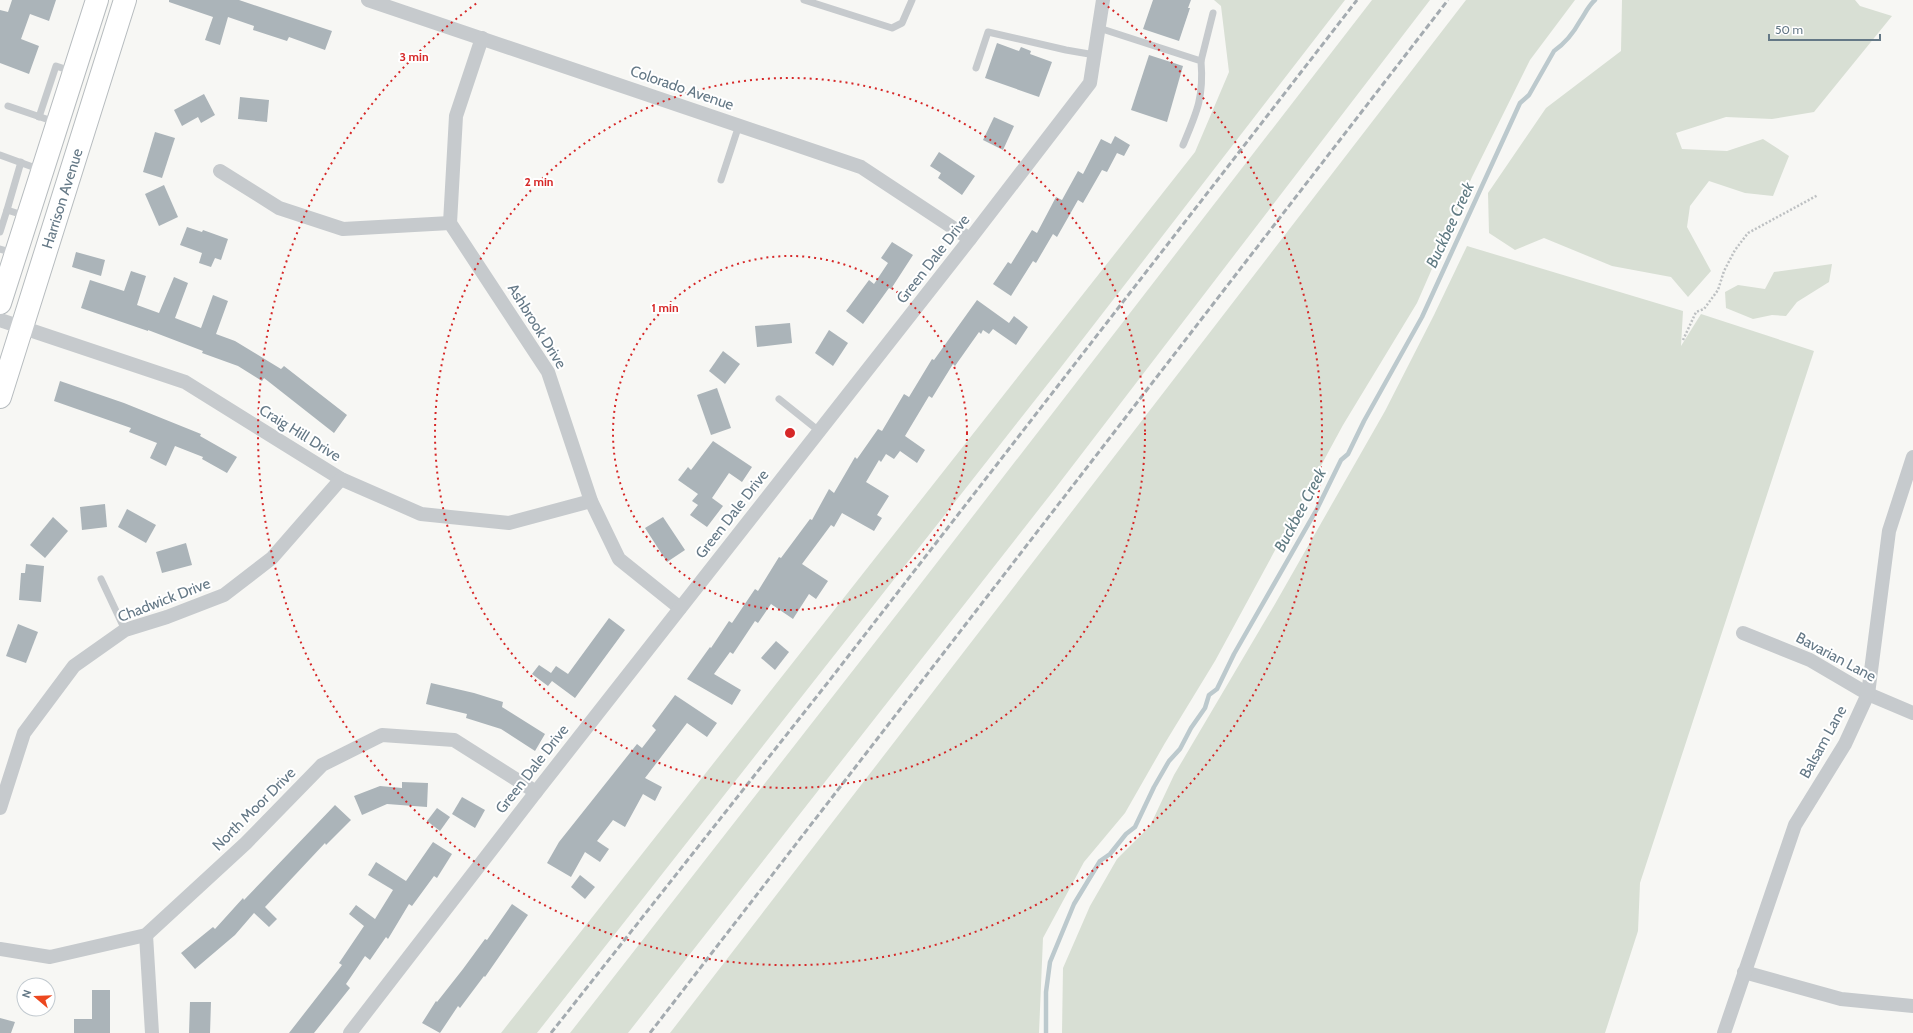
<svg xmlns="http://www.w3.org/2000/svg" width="1913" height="1033" viewBox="0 0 1913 1033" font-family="Cabin,sans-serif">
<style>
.green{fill:#d8dfd4}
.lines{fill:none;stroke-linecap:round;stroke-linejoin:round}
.stream{stroke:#bcc9cd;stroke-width:4.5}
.building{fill:#abb4b9}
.primary-casing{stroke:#b7bcbf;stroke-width:24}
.path{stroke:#bdc0c2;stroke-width:2.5;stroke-dasharray:2 2;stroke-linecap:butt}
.service{stroke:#c6cacd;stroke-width:7}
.minor{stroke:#c6cacd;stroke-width:14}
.primary{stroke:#fff;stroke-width:22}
.rail{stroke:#a4abb0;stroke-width:3;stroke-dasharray:6 3;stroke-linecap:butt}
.ring{fill:none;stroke:#d62828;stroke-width:2;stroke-dasharray:2 4}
.labels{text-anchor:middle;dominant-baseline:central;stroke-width:4;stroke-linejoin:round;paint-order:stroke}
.street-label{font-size:15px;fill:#647886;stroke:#fff}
.water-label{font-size:16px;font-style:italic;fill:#607b83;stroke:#fff}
.centre{fill:#d62828;stroke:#fff;stroke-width:2}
.ring-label{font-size:12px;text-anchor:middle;font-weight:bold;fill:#d62828;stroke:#fff;stroke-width:4;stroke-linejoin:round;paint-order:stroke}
</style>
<rect width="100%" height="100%" fill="#f7f7f4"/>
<!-- green -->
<g class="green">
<polygon points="1214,0 1345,0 1058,371 537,1033 501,1033 1195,152 1229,72 1221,6"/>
<polygon points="1372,0 1430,0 1054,490 628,1033 570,1033 915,591"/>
<polygon points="1466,0 1575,0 1530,60 1472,177 1417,303 1343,425 1215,661 1165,743 1125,813 1084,862 1043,938 1039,1033 670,1033"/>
<polygon points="1622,0 1855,0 1860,6 1892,16 1814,112 1772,119 1726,117 1676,133 1682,149 1727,151 1763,139 1789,156 1773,196 1745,193 1709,181 1690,206 1687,227 1711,271 1688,297 1671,277 1612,266 1544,238 1515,250 1489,233 1488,193 1546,108 1621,51"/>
<polygon points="1467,246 1683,311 1681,346 1701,314 1814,351 1640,883 1638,931 1605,1033 1062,1033 1063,968 1090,906 1117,859 1150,826 1174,775 1275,604 1385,411 1434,315"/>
<polygon points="1832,264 1829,282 1797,302 1786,316 1772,315 1753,319 1726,308 1725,292 1738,285 1765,289 1774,272"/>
</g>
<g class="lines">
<!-- stream -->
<path class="stream" d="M1046,1033V992L1050,962L1074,904L1100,861L1110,854L1126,834L1135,827L1154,787L1169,761L1180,749L1191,728L1205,708L1209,695L1217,689L1234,654L1317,509L1341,460L1348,454L1364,421L1422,317L1520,103L1529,95L1554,51C1564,44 1574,32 1580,21C1585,14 1588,6 1595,0"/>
</g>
<!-- building -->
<g class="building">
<polygon points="12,0 56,0 49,21 30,14 21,39 39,46 29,74 0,63 0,10 8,12"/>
<polygon points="169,0 239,0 332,31 325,50 289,37 287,41 253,30 254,26 228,17 220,45 205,40 213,17 169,2"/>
<polygon points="1153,0 1191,0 1188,8 1190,8 1179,41 1143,29"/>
<polygon points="997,43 1019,51 1021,47 1031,51 1030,54 1052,62 1039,97 985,78"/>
<polygon points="1149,55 1183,66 1167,122 1131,110"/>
<polygon points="204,94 215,115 201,123 198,117 182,126 174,110"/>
<polygon points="240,97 269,100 267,122 238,119"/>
<polygon points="994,117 1014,126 1003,150 983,140"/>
<polygon points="155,132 175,138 162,178 143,172"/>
<polygon points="1115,136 1130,145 1124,156 1117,153 1107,172 1102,170 1083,203 1078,200 1057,237 1053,234 1036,263 1033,261 1011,296 993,284 1008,262 1011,264 1032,230 1037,233 1056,197 1062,200 1078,171 1083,174 1101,139 1111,144"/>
<polygon points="939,152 975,176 962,195 938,178 941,173 930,166"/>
<polygon points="164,185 178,217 159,226 145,194"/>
<polygon points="187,227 202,232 203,230 228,239 221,260 215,258 211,267 199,263 202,253 180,245"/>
<polygon points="892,242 913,255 891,289 889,288 863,324 846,311 869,280 874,284 888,263 881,258"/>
<polygon points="76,252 105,260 101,276 72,267"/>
<polygon points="131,271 146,276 137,305 159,313 174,277 188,283 175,318 201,328 213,295 228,301 216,334 235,341 281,369 284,366 347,415 334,433 264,378 262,381 238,366 202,353 203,351 148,330 148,331 81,308 90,280 124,291"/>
<polygon points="977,300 1009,323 1014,316 1028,327 1016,345 993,329 989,334 983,330 981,334 979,332 955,366 953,364 932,398 929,396 905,436 925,450 917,463 900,451 894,459 886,454 881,462 879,460 866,482 889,496 877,515 882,518 874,531 842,513 834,527 831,525 802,564 828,581 816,599 809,594 793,619 771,604 758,623 755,621 733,654 730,652 714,674 741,690 732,705 687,679 710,647 711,648 729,621 732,623 755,589 758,591 779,557 781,558 810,519 812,520 829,489 834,493 855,457 857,459 878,429 882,431 904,394 909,397 932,359 934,360"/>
<polygon points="790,323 792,343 757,347 755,326"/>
<polygon points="829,330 848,343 833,366 815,353"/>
<polygon points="723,351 740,364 725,384 709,371"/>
<polygon points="60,381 124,403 201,434 200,436 237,457 227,473 202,459 203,457 175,446 166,466 150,458 157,443 129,432 131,428 54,401"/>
<polygon points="717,388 731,428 711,435 697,395"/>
<polygon points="713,441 752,467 742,482 729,473 712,498 723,506 707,527 690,515 698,505 692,501 698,494 678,480 688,467 691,470"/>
<polygon points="105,504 107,527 82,530 80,507"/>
<polygon points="127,509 156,525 146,543 118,527"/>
<polygon points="53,517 68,531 45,558 30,545"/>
<polygon points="663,517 685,550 667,562 645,528"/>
<polygon points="186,543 192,565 162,573 156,552"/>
<polygon points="26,564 44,566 41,602 19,600 21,573 25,573"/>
<polygon points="609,618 625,630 575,698 552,681 548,686 532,674 539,665 551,673 556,666 568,674"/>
<polygon points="18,624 38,632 26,663 6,656"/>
<polygon points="776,641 789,652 775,670 761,658"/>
<polygon points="431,683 474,693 503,702 502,707 545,734 535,751 501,729 466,718 467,714 426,704"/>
<polygon points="675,695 717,723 707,737 687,723 645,778 662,787 655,801 643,794 625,827 613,820 597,841 609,849 600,862 585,852 571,877 547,863 559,842 637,744 642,748 656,730 652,726"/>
<polygon points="402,782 428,783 427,807 387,804 362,815 354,796 380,786 402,788"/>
<polygon points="462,797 485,810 475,828 452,814"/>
<polygon points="335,805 351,820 326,845 325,843 265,907 277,919 269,927 254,913 235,935 195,969 181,953 213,927 215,929 243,898 244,900"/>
<polygon points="437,808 450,817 440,831 427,821"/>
<polygon points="433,842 452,854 437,878 434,876 412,906 409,904 388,939 386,937 370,960 365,956 346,984 350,988 314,1033 289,1033 342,965 339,963 364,926 349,914 356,905 375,919 393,890 368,875 376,862 406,881"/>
<polygon points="580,875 595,887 585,899 571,887"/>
<polygon points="512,904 528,915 485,977 484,976 460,1008 458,1006 440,1033 422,1023 436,1001 437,1002 463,969 485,939 487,940"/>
<polygon points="92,990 110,990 110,1033 74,1033 74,1019 92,1019"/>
<polygon points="190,1002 211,1002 210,1033 189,1033"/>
<polygon points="0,1018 15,1022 11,1033 0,1033"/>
</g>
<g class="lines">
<defs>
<g id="primary">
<polyline points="0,303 97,0"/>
<path id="s1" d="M0,397L125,0"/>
</g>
</defs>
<!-- primary casing -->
<use href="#primary" class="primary-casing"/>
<!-- path -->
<polyline class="path" points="1683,340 1696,312 1704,309 1718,290 1724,271 1735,250 1748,233 1818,195"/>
<!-- service -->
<g class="service">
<polyline points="804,0 892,28 902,23 912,0"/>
<path d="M1099,28L1201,61C1204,97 1197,112 1183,145"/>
<polyline points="1201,61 1213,13"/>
<polyline points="976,68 988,32 1066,50 1095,55"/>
<polyline points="8,106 55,122"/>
<polyline points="39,117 56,66 71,71"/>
<polyline points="0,155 41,170"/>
<polyline points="721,180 739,125"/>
<polyline points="7,210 21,162"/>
<polyline points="0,232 7,210 26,216"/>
<polyline points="0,249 14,253"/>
<polyline points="779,399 819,431"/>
<polyline points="101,579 125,630"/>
</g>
<!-- minor -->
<g class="minor">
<polyline points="368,0 861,167 970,239"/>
<polyline points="482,38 456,116 450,223 548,372 591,501 619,559 680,608"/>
<polyline points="220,171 279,208 343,229 450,223"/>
<polyline points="0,320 185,382 341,479 421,514 509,523 591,501"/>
<polyline points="1743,633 1810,660 1868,694 1913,713"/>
<polyline points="0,808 24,733 74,666 125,630 167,617 224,595 272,558 341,479"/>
<polyline points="146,935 152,1033"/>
<polyline points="0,949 50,957 146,935 246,843 322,765 382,735 454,740 536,792"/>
<polyline points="1744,972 1841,999 1913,1006"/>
<polyline points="350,1033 536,792 970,239 1090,83 1103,0"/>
<polyline points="1724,1033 1795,825 1845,744 1868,694 1889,531 1913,457"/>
</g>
<!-- primary -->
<use href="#primary" class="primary"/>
<!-- rail -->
<g class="rail">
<polyline points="551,1033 829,681 1357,0"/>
<polyline points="650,1033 1448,0"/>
</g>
</g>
<!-- distance rings -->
<g class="ring">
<circle cx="790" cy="433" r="177"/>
<circle cx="790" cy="433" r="355"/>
<path d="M1103 3A532 532 0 1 1 477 3"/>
</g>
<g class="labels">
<!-- street labels -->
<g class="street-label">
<text transform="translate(682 88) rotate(19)">Colorado Avenue</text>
<text stroke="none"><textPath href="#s1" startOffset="208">Harrison Avenue</textPath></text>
<text transform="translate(933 259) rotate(-52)">Green Dale Drive</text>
<text transform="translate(537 326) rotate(58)">Ashbrook Drive</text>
<text transform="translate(300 433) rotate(32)">Craig Hill Drive</text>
<text transform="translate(732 514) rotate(-52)">Green Dale Drive</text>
<text transform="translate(164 600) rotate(-21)">Chadwick Drive</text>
<text transform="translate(1836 657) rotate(28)">Bavarian Lane</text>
<text transform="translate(1823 742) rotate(-61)">Balsam Lane</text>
<text transform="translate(532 769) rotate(-52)">Green Dale Drive</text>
<text transform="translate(254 809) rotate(-45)">North Moor Drive</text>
</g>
<!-- water labels -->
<g class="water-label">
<text transform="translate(1450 225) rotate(-65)">Buckbee Creek</text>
<text transform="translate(1300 510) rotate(-62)">Buckbee Creek</text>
</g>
</g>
<circle cx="790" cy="433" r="6" class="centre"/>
<g class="ring-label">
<text x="414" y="61">3 min</text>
<text x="539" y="186">2 min</text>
<text x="665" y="312">1 min</text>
</g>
<!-- north arrow -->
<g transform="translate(36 997) rotate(289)"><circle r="19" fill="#ffffff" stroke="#c1c9cf"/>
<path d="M0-3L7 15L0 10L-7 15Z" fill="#ec471f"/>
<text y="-6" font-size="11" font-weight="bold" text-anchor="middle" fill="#647886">N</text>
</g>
<!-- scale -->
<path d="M1769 34v6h111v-6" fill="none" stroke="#647886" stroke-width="2"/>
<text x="1775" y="34" font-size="12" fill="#647886" stroke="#ffffff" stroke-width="3" paint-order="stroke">50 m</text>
</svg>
